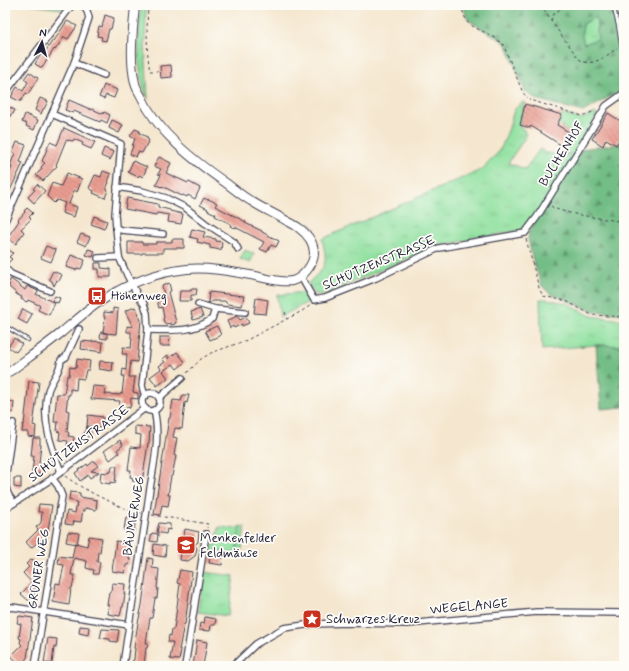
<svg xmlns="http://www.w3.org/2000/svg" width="629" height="671" viewBox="0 0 629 671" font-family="Mynerve,sans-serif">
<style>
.grass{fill:url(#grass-tufts);stroke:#58816d}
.forest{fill:url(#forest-firs);stroke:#4a7060;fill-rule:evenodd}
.green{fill:#8fe09f;stroke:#58816d}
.building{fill:url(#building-back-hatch)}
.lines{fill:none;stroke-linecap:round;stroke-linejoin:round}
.lane-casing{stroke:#424051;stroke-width:4.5}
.street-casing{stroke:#424051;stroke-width:8}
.secondary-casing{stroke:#424051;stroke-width:10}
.path{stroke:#424051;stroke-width:1;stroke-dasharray:3 3;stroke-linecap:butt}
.lane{stroke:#fff;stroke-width:2.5}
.street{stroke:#fff;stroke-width:5.5}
.secondary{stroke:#fff;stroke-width:8}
.labels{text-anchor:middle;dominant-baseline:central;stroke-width:3.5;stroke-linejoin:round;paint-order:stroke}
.street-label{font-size:13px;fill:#22223b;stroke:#fdfcf7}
.poi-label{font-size:13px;fill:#22223b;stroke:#fdfcf7;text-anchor:start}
</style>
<defs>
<pattern id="grass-tufts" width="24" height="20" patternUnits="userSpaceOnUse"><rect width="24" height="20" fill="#8fe09f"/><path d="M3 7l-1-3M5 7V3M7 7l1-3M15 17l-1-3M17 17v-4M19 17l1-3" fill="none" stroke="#7bc08a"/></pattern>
<pattern id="forest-firs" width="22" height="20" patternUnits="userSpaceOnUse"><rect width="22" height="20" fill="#73be86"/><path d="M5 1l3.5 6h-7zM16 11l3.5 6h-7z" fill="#5e9a6f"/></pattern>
<pattern id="building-back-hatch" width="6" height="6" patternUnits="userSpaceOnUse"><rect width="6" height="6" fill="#ea9c90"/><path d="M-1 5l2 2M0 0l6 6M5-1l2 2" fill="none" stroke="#bd7f77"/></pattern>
</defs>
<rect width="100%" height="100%" fill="#fdfcf7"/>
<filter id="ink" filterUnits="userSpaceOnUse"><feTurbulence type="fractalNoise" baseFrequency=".025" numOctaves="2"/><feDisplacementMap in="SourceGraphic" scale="8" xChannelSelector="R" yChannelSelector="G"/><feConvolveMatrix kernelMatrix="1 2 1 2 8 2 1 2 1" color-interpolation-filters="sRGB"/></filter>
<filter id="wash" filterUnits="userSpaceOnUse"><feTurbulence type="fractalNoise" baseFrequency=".012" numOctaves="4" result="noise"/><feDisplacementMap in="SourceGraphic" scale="16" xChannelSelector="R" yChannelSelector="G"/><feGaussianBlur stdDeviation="0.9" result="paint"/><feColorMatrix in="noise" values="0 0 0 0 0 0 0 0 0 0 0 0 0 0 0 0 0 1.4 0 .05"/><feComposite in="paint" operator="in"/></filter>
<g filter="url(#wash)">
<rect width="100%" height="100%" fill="#f5e7cf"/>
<!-- grass -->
<g class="grass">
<polygon points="31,5 65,5 62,9"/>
<path d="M141,5H146L145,46L148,99C145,94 144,90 143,84C136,58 139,32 141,5Z"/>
<polygon points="596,17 598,39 584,44 582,35 583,24"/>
<path d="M525,101L519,126L524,130L526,136L508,163L525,169L540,149L545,153L570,155V153H561L572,134L562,127L563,126L558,123L563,114L581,119L595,113L597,115L548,199L526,229L438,246L322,295L315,294L308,283C327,266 328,264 322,239L483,169L489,161L497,154L502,146L509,128L514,110L519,105Z"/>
<polygon points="305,292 308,299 308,302 280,317 277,295"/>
<polygon points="540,299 546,299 566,303 591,316 624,320 624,346 596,345 542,350"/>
<polygon points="240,526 245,527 241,554 237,554"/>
<polygon points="204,572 234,576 228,616 198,612"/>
</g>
<!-- forest -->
<g class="forest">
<path d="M462,5H624L622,10L624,22V89L583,112L536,99L525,91L508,48L503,41L474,24L468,19ZM596,17L598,39L584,44L582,35L583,24Z"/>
<polygon points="624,143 624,314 593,311 549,293 542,286 532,257 528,239 529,231 582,149"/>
<polygon points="596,345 624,346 624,407 601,409"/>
</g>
<!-- green -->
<g class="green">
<polygon points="245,250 254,254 250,263 240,259"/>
<polygon points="219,527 240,529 236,554 207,549 216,544"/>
</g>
<g id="blocks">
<!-- building -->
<g class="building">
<polygon points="105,15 114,18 111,29 109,29 106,41 101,40 102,37 97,36 99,26 102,27"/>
<polygon points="67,21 77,26 68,39 64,37 55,50 54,49 42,68 35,64 43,51 45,52 53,40 54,41"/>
<polygon points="171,65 172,77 161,78 160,66"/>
<polygon points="29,72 38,78 28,94 26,93 21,101 19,101 11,97 17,87 23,91 28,82 24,79"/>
<polygon points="104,85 108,87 108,86 117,90 114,98 106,95 104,99 99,97"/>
<polygon points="40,98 48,101 44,109 43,109 41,114 35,110"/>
<polygon points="69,100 92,110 92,109 103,114 104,112 110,115 107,123 101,120 100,122 74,111 73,113 65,110"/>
<polygon points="525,104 562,115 557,125 572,134 564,147 531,126 530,128 520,125"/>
<polygon points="5,105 15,110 13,114 11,114 5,128"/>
<polygon points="608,113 622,122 621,124 624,126 624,131 616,145 606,139 603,146 592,139"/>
<polygon points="25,114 38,120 34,130 26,126 27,124 22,122"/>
<polygon points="112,120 123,125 119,133 109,128"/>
<polygon points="64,128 95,142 91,149 82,145 83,143 74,139 73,141 68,140 68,141 66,140 56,165 57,166 43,181 36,175 42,169 41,167 45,163 42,161 50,142 57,145"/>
<polygon points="135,129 140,131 139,133 147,137 147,139 149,140 142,153 138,152 136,157 130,154 133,146 132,146 135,139 130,136"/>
<polygon points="17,142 26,145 20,162 23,163 5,201 5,178 7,179 12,167 10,166 15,153 13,152"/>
<polygon points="104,148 114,152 110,160 101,156"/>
<polygon points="159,157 171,163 166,173 188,183 189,182 200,188 195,199 188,195 187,197 183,195 182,196 162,186 162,187 156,185 161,175 158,174 161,169 154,166"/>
<polygon points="133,161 147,167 143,177 139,175 138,177 128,172"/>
<polygon points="103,171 111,174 108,182 109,182 106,189 108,190 105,198 93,193 94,191 89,188 95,175 101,177"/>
<polygon points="67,173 82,179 77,192 74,190 69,204 77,207 74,217 62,213 65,203 57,200 54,203 47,196 52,183 61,186"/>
<polygon points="37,184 45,191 34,203 28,197 35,190 33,189"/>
<polygon points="127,198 158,204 158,207 170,210 170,211 183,214 181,224 168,222 169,215 157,213 156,215 125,209"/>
<polygon points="204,198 208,200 208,199 217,203 215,206 246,222 245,223 262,231 262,232 279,241 276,247 271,245 267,252 260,249 264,242 235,227 234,228 230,226 231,224 215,216 216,214 207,210 208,209 200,205"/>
<polygon points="27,208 33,213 29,217 31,219 21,229 24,232 16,244 7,238 19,221 18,220 25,212 24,211"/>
<polygon points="94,216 107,221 104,229 91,224"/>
<polygon points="192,229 205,232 203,237 216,239 216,241 222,242 221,250 210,248 210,245 197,242 198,239 190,237"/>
<polygon points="81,234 90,237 86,246 77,242"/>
<polygon points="172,239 184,239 184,248 163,248 163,253 142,253 142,254 128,254 128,242 142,242 142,244 156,244 156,242 172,242"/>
<polygon points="5,246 13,253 9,257 12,259 7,264 5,264"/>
<polygon points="46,246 56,250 51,262 41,258"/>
<polygon points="88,249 95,251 93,257 86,255"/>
<polygon points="71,255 85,260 81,269 77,268 76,270 66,267"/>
<polygon points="95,263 101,263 101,268 111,269 111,277 99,277 99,269 95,269"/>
<polygon points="53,271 62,275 59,281 57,280 54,286 52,281 49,279"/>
<polygon points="11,279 25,290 27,286 38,291 36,294 55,303 49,315 38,310 40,306 39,305 28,300 27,302 21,299 22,297 16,294 16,293 8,286 10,285 8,283"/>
<polygon points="169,283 171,291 168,292 176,322 175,324 171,325 171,323 166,324 164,322 163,319 164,318 162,307 159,308 156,297 164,295 162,286"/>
<polygon points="191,289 197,289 196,295 191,295 191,301 179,301 180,291 191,291"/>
<polygon points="209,292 244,296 242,306 227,304 225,301 212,301 209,303 208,302"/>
<polygon points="55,296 60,298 58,303 52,301"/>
<polygon points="256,298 268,300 266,314 254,313"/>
<polygon points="135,307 139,314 138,314 141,320 137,362 131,361 129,377 135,377 133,392 138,393 138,399 131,398 130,408 126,407 125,409 123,407 119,406 120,401 91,399 93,386 106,387 105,394 120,395 121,393 122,394 124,376 122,376 123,369 126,370 127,354 122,354 123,347 131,348 132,338 131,338 131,332 127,332 127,326 133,327 125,311"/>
<polygon points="113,308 118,309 116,334 103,333 105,317 104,317 104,312 113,313"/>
<polygon points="23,309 32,314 27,324 18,319"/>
<polygon points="200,309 203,317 193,320 191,312"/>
<polygon points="237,316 240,320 246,317 249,323 242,326 242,324 234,328 233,326 230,328 227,321"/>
<polygon points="217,326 221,335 210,340 205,331"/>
<polygon points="101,332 107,333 107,339 100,338"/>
<polygon points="160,337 170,337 169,346 160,346"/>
<polygon points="14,338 22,344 16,352 8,347"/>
<polygon points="82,341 92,342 92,341 103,342 102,352 81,349"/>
<polygon points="177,352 185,362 177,369 173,364 163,371 168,378 157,386 150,377 161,369 159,366 165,362 162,359 168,355 168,359"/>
<polygon points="77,359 90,361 89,370 86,370 84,379 77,378 76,390 70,389 70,395 68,395 66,410 69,411 67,432 69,433 68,436 74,437 73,445 67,445 68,441 59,440 60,432 57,431 58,422 54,422 57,394 64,394 67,376 69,376 70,367 76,368"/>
<polygon points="100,361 113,362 112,371 99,369"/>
<polygon points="29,381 39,382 33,425 36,426 35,437 28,436 28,432 22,432 23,424 24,425"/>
<polygon points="183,395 189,395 187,403 185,402 182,429 175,428 173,437 177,438 174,455 176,456 172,476 171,476 168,495 170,495 168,506 162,505 160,515 154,514 169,418 170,418 173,400 181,401"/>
<polygon points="9,401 14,402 13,413 5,412 5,402 9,403"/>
<polygon points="88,415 103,417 102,428 87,426"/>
<polygon points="87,426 92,434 85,439 82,435 86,431"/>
<polygon points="135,426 150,427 149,443 148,443 142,482 132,481 133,478 130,477 131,470 128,470 131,447 140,448 141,435 135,434"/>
<polygon points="33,438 40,438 40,445 41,445 39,463 43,463 42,474 32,473 34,456 31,456"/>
<polygon points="120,440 123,445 117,450 119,453 110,460 104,451"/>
<polygon points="94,461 98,466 91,471 99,472 90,478 88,475 80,481 75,473 87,464 88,466"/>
<polygon points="112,466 117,466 115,483 110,482 110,484 100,482 101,472 108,473 109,472 111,472"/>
<polygon points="14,478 21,478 21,488 14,487"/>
<polygon points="70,492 80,493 80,497 97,500 96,510 85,508 85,511 83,510 81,522 74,521 73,525 65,524 67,511 75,513 77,502 69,500"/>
<polygon points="39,504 52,505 47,537 38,545 37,543 31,548 26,542 38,530 36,527 41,523 42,512 38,512"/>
<polygon points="131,513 136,514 134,532 124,530 126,517 131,518"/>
<polygon points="159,523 170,524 170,530 167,529 166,534 157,532"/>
<polygon points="185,529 199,532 198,542 194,545 197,548 195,556 188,561 180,560"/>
<polygon points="68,532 79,533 77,544 66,542"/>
<polygon points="152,533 158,534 157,542 150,541"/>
<polygon points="89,536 102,538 100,552 98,552 97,562 100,562 98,574 93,574 94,570 86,568 87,561 74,558 71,575 75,575 72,588 71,588 69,605 53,602 56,583 60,584 64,565 58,564 59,556 72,558 75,543 87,546"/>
<polygon points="116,541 128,543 127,552 130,552 129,559 130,559 129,565 126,565 125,573 112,571"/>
<polygon points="154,544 166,546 165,557 153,555"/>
<polygon points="211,553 223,555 222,565 209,563"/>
<polygon points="148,558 153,559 152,568 159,569 157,588 158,588 157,598 155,598 152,618 150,618 146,643 148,643 147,648 146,648 144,665 143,666 132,666 133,660 134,660 135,648 134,648 138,623 142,605"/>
<polygon points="32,559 38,565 34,568 40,574 31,582 23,573 29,567 26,564"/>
<polygon points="180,570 192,572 185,624 184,624 179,650 181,650 179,660 170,659 173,642 168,642 169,635 171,636 172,629 174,629 180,584 177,583"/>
<polygon points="32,582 37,587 32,592 35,594 29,601 21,594"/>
<polygon points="112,583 125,584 124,594 125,594 123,607 122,607 120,616 108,614 109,605 107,605 109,592 111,592"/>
<polygon points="19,616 33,618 27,658 21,665 11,656 22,645 20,643 21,639 19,638 21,624 17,623"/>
<polygon points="205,617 216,619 215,625 211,625 210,631 199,630 200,623 204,624"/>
<polygon points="80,626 89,627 88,635 79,633"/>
<polygon points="102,629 119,630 117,642 110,641 110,639 100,638"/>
<polygon points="48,638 57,639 56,648 54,647 52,664 44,663"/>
<polygon points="197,640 207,642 203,666 193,666"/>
</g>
</g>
</g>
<g filter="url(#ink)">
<use href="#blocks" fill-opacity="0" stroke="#424051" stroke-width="1"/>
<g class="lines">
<defs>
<g id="lane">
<polyline points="613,5 618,25 624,62"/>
<polyline points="5,326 28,340"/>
</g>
<g id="street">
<polyline points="74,63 104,75"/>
<polyline points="5,93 72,5"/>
<polyline points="52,114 121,144 115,214 116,228 119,257 127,275 138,296 144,304 147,313 148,330 142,386 145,396"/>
<polyline points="117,187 142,191 166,198 186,208 205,223 234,242 238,249"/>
<polyline points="5,221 74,63 89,18 87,11 82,5"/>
<polyline points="116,228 121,230 163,234"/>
<polyline points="98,258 119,257"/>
<polyline points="5,268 11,274 50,291"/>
<polyline points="301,277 314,300 325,298 376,278 439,248 525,233 537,217 606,106 624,93"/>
<polyline points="198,304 215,309 245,312"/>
<path d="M148,330C172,330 192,333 212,319L215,309"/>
<circle cx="151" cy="402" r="9"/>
<polyline points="159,398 182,378"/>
<polyline points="13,423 6,474 6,487 8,494 14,503"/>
<path d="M61,472C51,446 41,419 48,391C51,380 60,373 61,360L66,357L79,329"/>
<polyline points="5,509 53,478 145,408"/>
<polyline points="5,610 7,608 12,607 129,625"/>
<polyline points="35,666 62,496 58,486 52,478"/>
<path d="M123,666C131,609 141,552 149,495C153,467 161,438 154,410"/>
<polyline points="185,666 206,534"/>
<polyline points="233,666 256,644 284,628 312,624 349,623 407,624 537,612 624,613"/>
</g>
<path id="secondary" d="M5,374L12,370C28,358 45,346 61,333C74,322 87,310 101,301C127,284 156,272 187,269C209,267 233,272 255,276C265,278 282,283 292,281C303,278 314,264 314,253C314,242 307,234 299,228C295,225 291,223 287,221C275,214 262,208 251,201C242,196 234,189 226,183C193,160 158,133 141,96C139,92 136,88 135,83C129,58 133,31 135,5"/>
</defs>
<!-- lane casing -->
<use href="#lane" class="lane-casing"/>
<!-- street casing -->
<use href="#street" class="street-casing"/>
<!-- secondary casing -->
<use href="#secondary" class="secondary-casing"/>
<!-- path -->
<g class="path">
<path d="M148,5C147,25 146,51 150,71H158"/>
<polyline points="460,5 467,22 474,27 492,36 503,44 523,93 530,100 582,116 595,111"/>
<path d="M541,5L551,21L579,59C581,60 583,62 585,62C596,65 609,54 617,48"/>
<polyline points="551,21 553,15 565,5"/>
<path d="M551,206C559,214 610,219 624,222"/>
<polyline points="526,239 539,288 543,296 566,301 592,315 624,317"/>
<polyline points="285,312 287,319"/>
<polyline points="187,373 201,359 211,353 247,340 302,311 311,305"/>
<path d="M65,476C80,487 95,495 111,502C121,507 130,511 141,513"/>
<polyline points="152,515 208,524 207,528"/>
</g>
<!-- lane -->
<use href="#lane" class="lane"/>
<!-- street -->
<use href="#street" class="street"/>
<!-- secondary -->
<use href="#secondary" class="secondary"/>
</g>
</g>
<!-- icons -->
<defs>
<symbol id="bus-square" viewBox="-11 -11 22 22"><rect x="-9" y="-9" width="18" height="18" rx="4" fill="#c8321e" stroke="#fdfcf7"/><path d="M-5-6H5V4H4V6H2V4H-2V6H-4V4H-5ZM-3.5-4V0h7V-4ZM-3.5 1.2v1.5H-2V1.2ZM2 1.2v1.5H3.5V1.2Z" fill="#fff"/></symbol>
<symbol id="school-square" viewBox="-11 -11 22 22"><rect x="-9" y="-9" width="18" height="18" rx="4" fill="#c8321e" stroke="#fdfcf7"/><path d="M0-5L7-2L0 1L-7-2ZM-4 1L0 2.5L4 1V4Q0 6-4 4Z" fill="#fff"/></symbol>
<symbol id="sight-square" viewBox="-11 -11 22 22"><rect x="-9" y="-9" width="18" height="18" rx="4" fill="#c8321e" stroke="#fdfcf7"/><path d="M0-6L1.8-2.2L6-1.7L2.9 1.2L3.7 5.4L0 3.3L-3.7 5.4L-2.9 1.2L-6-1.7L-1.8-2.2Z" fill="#fff"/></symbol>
</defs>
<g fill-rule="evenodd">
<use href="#bus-square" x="86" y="285" width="22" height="22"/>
<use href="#school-square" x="175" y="534" width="22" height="22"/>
<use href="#sight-square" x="301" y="608" width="22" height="22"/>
</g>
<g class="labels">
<!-- street labels -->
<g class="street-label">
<text transform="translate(562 154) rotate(-58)">BUCHENHOF</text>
<text transform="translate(379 263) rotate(-23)">SCHÜTZENSTRASSE</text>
<text transform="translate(79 444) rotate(-36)">SCHÜTZENSTRASSE</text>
<text transform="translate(134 516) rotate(-81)">BÄUMERWEG</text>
<text transform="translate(39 569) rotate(-81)">GRÜNER WEG</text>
<text transform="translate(469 607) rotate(-5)">WEGELANGE</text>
</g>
<!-- poi labels -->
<g class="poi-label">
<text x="111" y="296">Höhenweg</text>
<text x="200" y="538">Menkenfelder<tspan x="200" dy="15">Feldmäuse</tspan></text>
<text x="326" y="619">Schwarzes Kreuz</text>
</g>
</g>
<!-- margin -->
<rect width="629" height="671" fill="none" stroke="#fdfcf7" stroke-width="20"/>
<!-- north arrow -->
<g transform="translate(42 42) rotate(6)" stroke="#fdfcf7" stroke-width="3" paint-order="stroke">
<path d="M0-3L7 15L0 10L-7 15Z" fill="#22223b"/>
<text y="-6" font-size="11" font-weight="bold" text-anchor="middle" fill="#22223b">N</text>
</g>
</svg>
